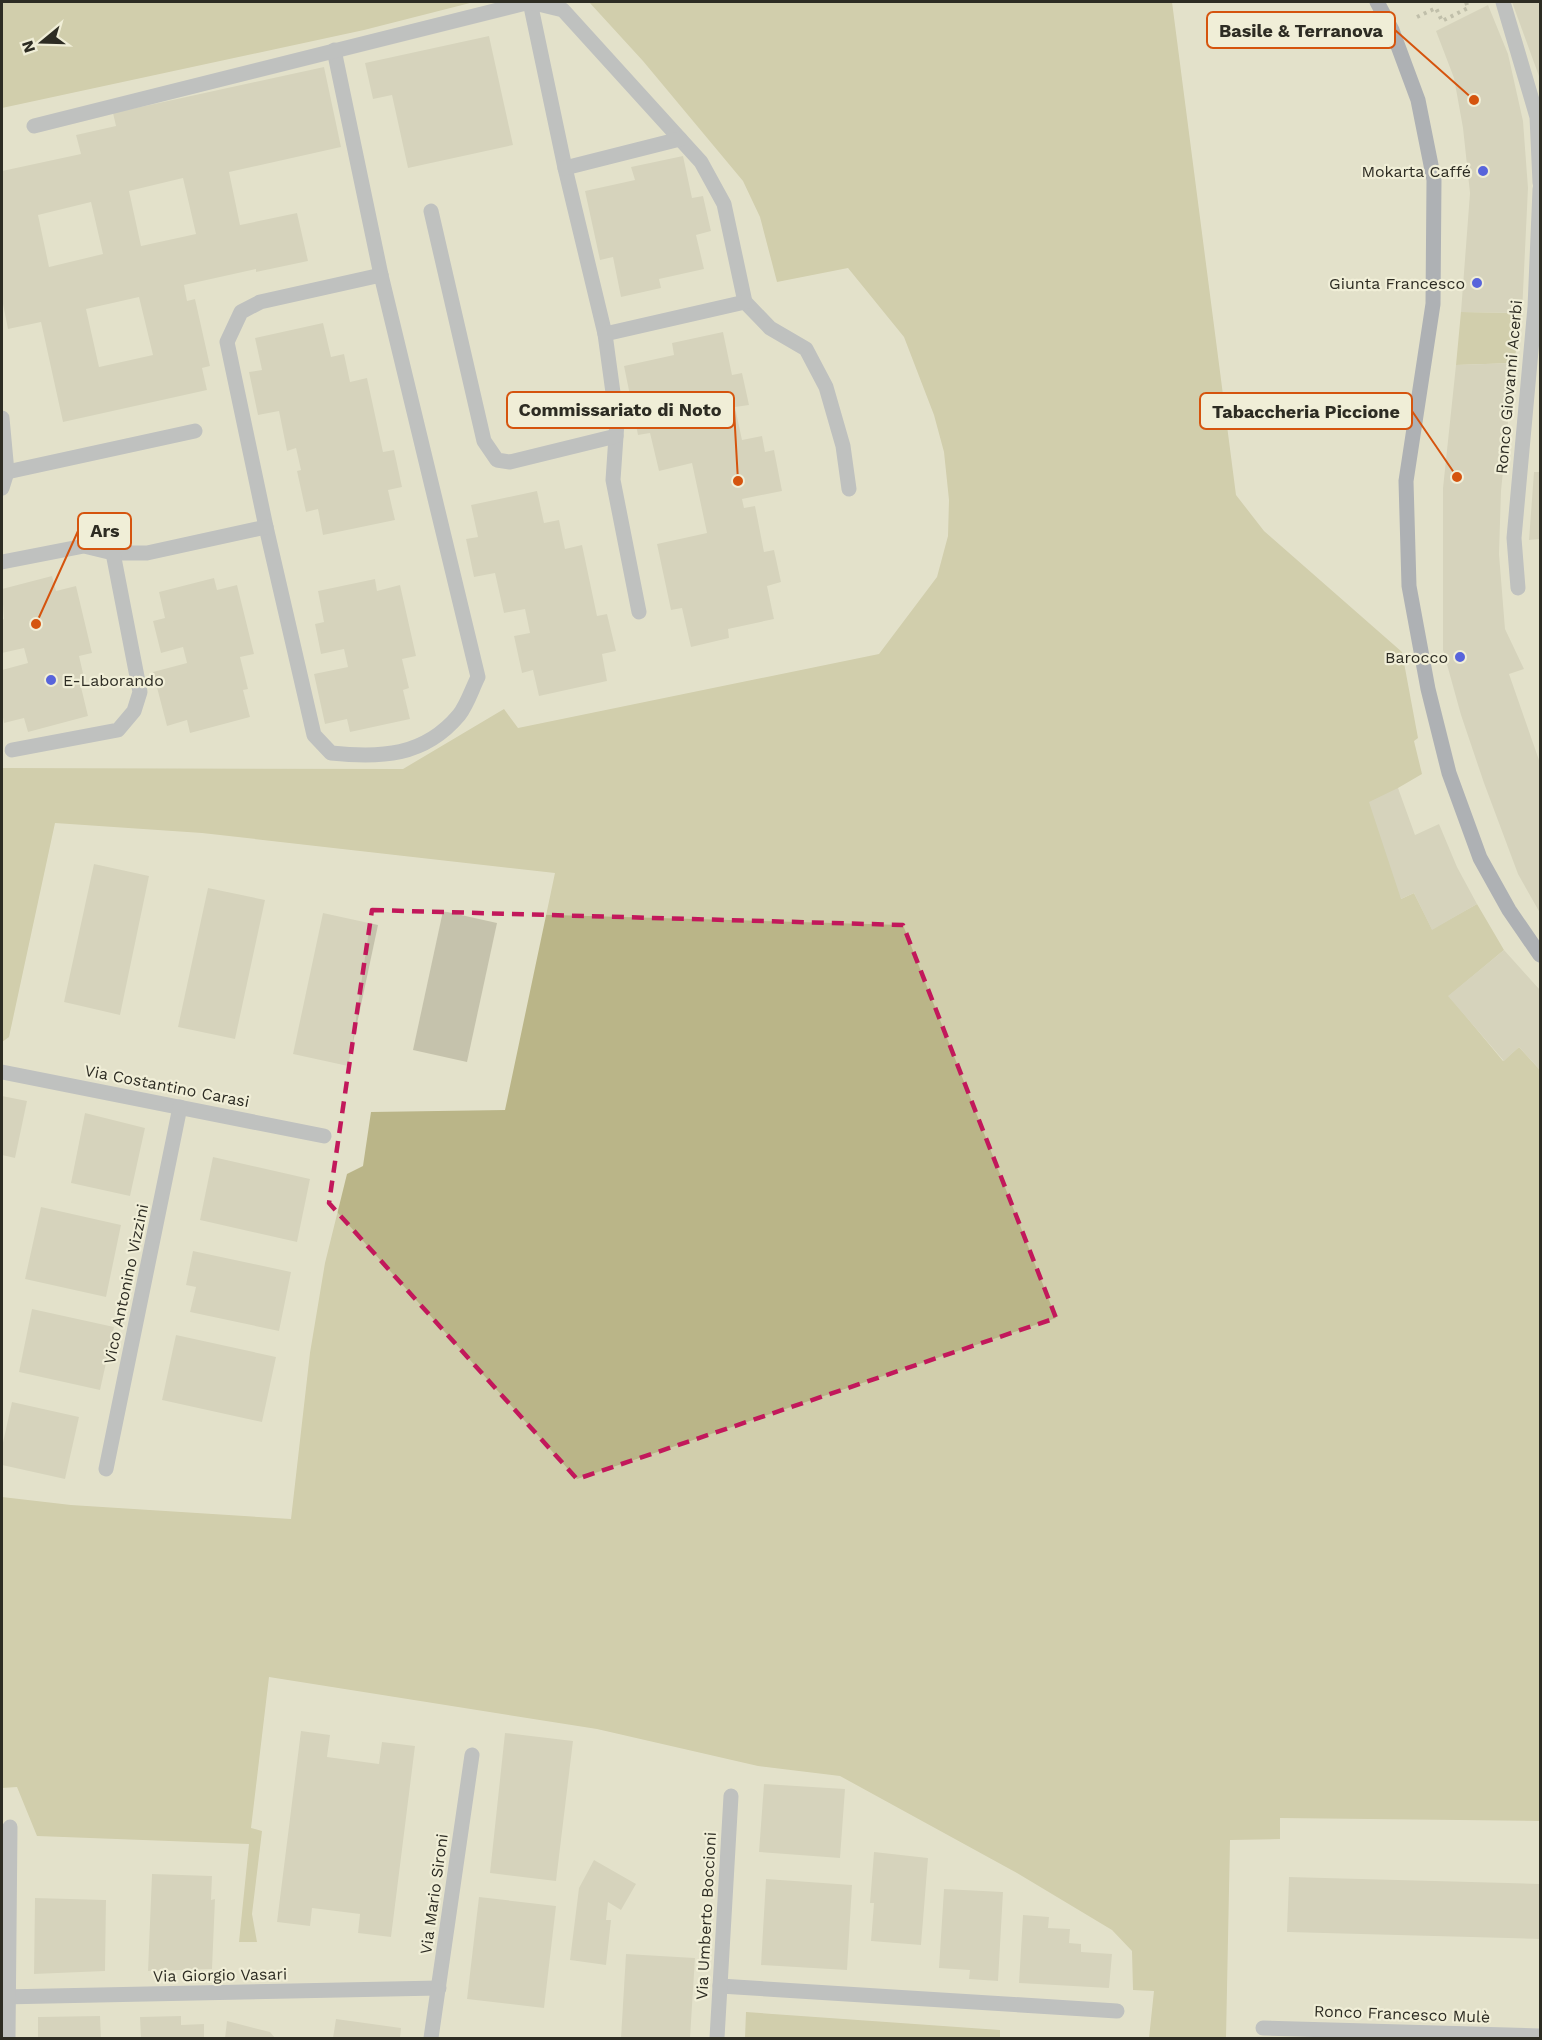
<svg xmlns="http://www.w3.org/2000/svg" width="1542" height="2040" viewBox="0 0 1542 2040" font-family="'Work Sans',sans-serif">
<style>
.green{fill:#bab588}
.building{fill:#c5c2ac;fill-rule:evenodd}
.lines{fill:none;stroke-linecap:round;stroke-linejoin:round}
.path{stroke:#969584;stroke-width:4;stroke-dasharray:3 4.5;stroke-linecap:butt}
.service{stroke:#9399b2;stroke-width:15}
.minor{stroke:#9399b2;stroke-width:15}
.secondary{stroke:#6e769a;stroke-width:15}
.marked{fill:none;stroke:#c2185b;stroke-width:4.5;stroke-dasharray:12 8;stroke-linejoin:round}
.poi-dot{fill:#5864db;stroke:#f0eed7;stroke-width:2}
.labels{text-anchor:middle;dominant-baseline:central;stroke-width:4.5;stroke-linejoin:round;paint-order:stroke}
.poi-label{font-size:16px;fill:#2d2c23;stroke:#f0eed7;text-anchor:end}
.street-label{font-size:16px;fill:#2d2c23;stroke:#f0eed7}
.leader{fill:none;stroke:#d5540e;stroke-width:2}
.callout-dot{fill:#d5540e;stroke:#f0eed7;stroke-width:2}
.callout{fill:#f0eed7;stroke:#d5540e;stroke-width:2}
.callout-label{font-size:18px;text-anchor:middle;font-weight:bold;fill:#2d2c23}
</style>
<rect width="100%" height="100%" fill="#e3e1ca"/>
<!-- green -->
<g class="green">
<polygon points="2,2 474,2 364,30 2,108"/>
<polygon points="589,2 1172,2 1236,495 1264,531 1402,652 1418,738 1414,741 1422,774 1398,788 1401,899 1414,893 1432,929 1477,904 1504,950 1449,996 1503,1061 1519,1047 1540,1070 1540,1821 1280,1818 1280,1839 1230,1840 1226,2038 1149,2038 1154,1991 1133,1990 1132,1951 1112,1930 1017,1873 840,1776 758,1766 597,1729 269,1677 251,1828 262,1831 252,1914 257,1942 239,1942 249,1844 37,1836 17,1787 2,1788 2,1497 71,1505 291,1519 310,1353 325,1263 347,1174 363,1166 371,1112 505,1110 555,873 202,833 55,823 9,1037 2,1042 2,768 403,769 504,709 518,728 879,654 937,577 948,536 949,500 944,452 934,415 904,337 848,268 777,282 760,217 743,181 643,61"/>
<polygon points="1461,312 1522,313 1514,363 1456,365"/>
<polygon points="746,2012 1000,2030 1000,2038 745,2038"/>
</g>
<!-- building -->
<g class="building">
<polygon points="1512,2 1540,2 1540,79"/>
<polygon points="1488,5 1508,54 1523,121 1528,188 1522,313 1461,312 1470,193 1463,128 1454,78 1436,31"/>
<polygon points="489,36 513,145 408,168 392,95 373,99 365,63"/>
<path d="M324,67L341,147L229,172L240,225L297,213L308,261L256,272V269L184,285L187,301L195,299L210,366L202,368L207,390L63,422L41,322L8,329L2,299V171L81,154L76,135L116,126L113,113ZM183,178L196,234L141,246L129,191ZM91,202L103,254L49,267L38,215ZM139,297L153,355L99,367L86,309Z"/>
<polygon points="683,156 692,198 703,196 711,231 696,235 704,269 659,279 661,288 621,297 613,257 600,260 585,191 635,180 631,167"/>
<polygon points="323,323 331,357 344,354 350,382 367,378 383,452 394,450 402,487 388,490 395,520 323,535 318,509 306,512 297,471 301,470 296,448 287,451 279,411 258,415 249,372 262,370 255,338"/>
<polygon points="723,332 732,375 742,373 749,405 735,407 742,440 762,436 765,452 774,450 782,491 742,499 744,508 755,506 764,552 774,550 781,582 767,586 774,619 728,629 729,638 691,647 682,608 671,610 657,544 707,533 692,463 659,471 650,433 638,435 624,366 674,355 672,343"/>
<polygon points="1514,363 1501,491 1499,554 1505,629 1524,669 1509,674 1540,763 1540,913 1518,874 1484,783 1461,715 1443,650 1443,488 1456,365"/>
<polygon points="1534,472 1540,472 1540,539 1529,540"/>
<polygon points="537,491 544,523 559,520 565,549 582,545 597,616 607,614 616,651 602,654 607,681 539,696 533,670 522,673 514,636 530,633 525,609 504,613 495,573 474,577 466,539 478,537 471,505"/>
<polygon points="52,576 56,591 76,586 92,653 79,656 86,686 81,687 88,716 28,732 24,718 4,723 2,712 2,670 28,663 24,648 2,653 2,620 4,619 2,589"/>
<polygon points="214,578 217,590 237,585 254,654 240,657 248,689 243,690 250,717 190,733 187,720 167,726 153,672 187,663 183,647 161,653 153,621 165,618 159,592"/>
<polygon points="375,579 377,591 400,585 416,656 402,659 409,688 403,690 410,719 350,732 347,719 325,724 314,674 348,667 344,649 321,654 315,624 324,622 318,591"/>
<polygon points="1398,788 1415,835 1439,824 1457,867 1477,904 1432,930 1414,893 1401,899 1369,802"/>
<polygon points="94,864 149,876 120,1015 64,1002"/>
<polygon points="208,888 265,900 235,1039 178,1027"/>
<polygon points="443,911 497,923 467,1062 413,1050"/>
<polygon points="323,913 378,925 348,1066 293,1054"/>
<polygon points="1504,950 1540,990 1540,1070 1519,1047 1504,1061 1448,996"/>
<polygon points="2,1096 27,1101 15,1158 2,1155"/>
<polygon points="85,1113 145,1128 130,1196 71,1183"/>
<polygon points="213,1157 310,1179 297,1242 200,1220"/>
<polygon points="41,1207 121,1225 106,1297 25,1279"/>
<polygon points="193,1251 291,1272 279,1331 190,1312 196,1287 186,1285"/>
<polygon points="32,1309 114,1327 100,1390 19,1372"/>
<polygon points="176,1335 276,1357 262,1422 162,1400"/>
<polygon points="12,1402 79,1417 65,1479 2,1465 2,1447"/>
<polygon points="301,1731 330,1735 327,1757 379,1764 382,1742 415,1746 391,1937 358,1933 360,1914 312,1908 310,1926 277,1922"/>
<polygon points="505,1733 573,1741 556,1881 490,1873"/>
<polygon points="764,1784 845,1789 840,1858 759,1852"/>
<polygon points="874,1852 928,1858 921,1945 871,1941 874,1903 870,1903"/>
<polygon points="594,1860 636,1884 621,1910 608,1902 606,1920 611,1920 606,1965 570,1960 579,1888"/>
<polygon points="152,1874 212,1876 211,1900 215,1899 212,1969 148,1971"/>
<polygon points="1289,1877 1540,1884 1540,1939 1287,1932"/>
<polygon points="766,1879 852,1885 847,1970 761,1965"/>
<polygon points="944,1889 1003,1892 998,1981 969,1979 970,1970 939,1968"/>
<polygon points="479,1897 556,1906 544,2008 467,1999"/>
<polygon points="35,1898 106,1900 105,1971 34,1974"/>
<polygon points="1023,1915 1049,1917 1048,1928 1070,1929 1069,1943 1081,1944 1081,1952 1112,1954 1109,1988 1019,1983"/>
<polygon points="626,1954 695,1958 690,2038 621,2038"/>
<polygon points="100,2016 101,2038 38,2038 38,2017"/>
<polygon points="181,2016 181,2025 204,2024 204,2038 141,2038 140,2017"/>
<polygon points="336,2019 401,2028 400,2038 333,2038"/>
<polygon points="227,2021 270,2032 275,2038 225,2038"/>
</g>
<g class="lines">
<!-- path -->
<polyline class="path" points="1417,17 1436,8 1442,21 1468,8 1466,2"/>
<!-- service -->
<g class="service">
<polyline points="530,2 565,168 605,334 617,422 613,480 639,612"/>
<polyline points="334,50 381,275"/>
<polyline points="34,126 530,2 563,10 701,162 724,204 745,302 770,328 806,349 826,387 843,446 849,489"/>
<polyline points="565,168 680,139"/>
<polyline points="431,211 484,441 497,460 510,462 616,436"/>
<path d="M381,275L478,677C472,689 467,705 459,715C424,757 380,758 331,753L314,735L266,527L227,342L241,312L260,302Z"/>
<polyline points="605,334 745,302"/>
<polyline points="2,418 7,472 2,488"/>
<polyline points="7,472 195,431"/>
<polyline points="2,562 84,546 113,553 147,553 266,527"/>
<polyline points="12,750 118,730 134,711 140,692 113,553"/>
</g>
<!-- minor -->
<g class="minor">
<polyline points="1503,2 1537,117 1540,183"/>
<polyline points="1518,588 1514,538 1535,307 1540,189"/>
<polyline points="2,1072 324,1136"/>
<polyline points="106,1469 180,1107"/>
<polyline points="720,1986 1117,2011"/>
<polyline points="2,1997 439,1988"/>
<polyline points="1263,2028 1540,2036"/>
<polyline points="8,2038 10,1827"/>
<polyline points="431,2038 472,1755"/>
<polyline points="717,2038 731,1796"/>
</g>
<!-- secondary -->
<polyline class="secondary" points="1377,2 1392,30 1418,100 1434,180 1433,304 1406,481 1409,586 1428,689 1449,773 1480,858 1509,910 1540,955"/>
</g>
<!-- marked area -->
<path d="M0 0H1542V2040H0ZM372,910L903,925L1056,1318L577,1479L329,1203Z" fill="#e3e1ca" fill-opacity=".55" fill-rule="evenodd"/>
<path class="marked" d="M372,910L903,925L1056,1318L577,1479L329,1203Z"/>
<!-- markers -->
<g class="poi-dot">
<circle cx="1483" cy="171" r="6"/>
<circle cx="1477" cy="283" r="6"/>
<circle cx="1460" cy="657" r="6"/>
<circle cx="51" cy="680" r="6"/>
</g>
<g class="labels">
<!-- poi labels -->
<g class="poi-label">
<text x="1471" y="171">Mokarta Caffé</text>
<text x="1465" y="283">Giunta Francesco</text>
<text x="1448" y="657">Barocco</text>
<text x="63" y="680" text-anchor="start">E-Laborando</text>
</g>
<!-- street labels -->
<g class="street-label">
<text transform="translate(1509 387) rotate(-85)">Ronco Giovanni Acerbi</text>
<text transform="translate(167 1086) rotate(11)">Via Costantino Carasi</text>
<text transform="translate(126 1284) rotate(-78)">Vico Antonino Vizzini</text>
<text transform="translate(434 1894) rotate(-82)">Via Mario Sironi</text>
<text transform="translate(706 1916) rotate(-87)">Via Umberto Boccioni</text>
<text transform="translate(220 1975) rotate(-1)">Via Giorgio Vasari</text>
<text transform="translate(1402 2014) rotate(2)">Ronco Francesco Mulè</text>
</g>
</g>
<!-- callouts -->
<path class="leader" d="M1474 100L1395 30M738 481L734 410M1457 477L1412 411M36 624L78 531"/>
<g class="callout-dot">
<circle cx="1474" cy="100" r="6"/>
<circle cx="738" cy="481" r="6"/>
<circle cx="1457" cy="477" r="6"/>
<circle cx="36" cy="624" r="6"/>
</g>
<g class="callout">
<rect x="1207" y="12" width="188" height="36" rx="6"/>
<rect x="507" y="392" width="227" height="36" rx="6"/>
<rect x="1200" y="393" width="212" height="36" rx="6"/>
<rect x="78" y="513" width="53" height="36" rx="6"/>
</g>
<g class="callout-label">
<text x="1301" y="37">Basile &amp; Terranova</text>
<text x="620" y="416">Commissariato di Noto</text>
<text x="1306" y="418">Tabaccheria Piccione</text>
<text x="105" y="537">Ars</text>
</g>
<!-- border -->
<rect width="1542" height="2040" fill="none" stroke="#2d2c23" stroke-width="6"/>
<!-- north arrow -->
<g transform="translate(42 42) rotate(251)" stroke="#f0eed7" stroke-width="4.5" paint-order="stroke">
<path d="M0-4.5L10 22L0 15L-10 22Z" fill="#2d2c23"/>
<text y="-9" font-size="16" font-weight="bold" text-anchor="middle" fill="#2d2c23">N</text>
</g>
</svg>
